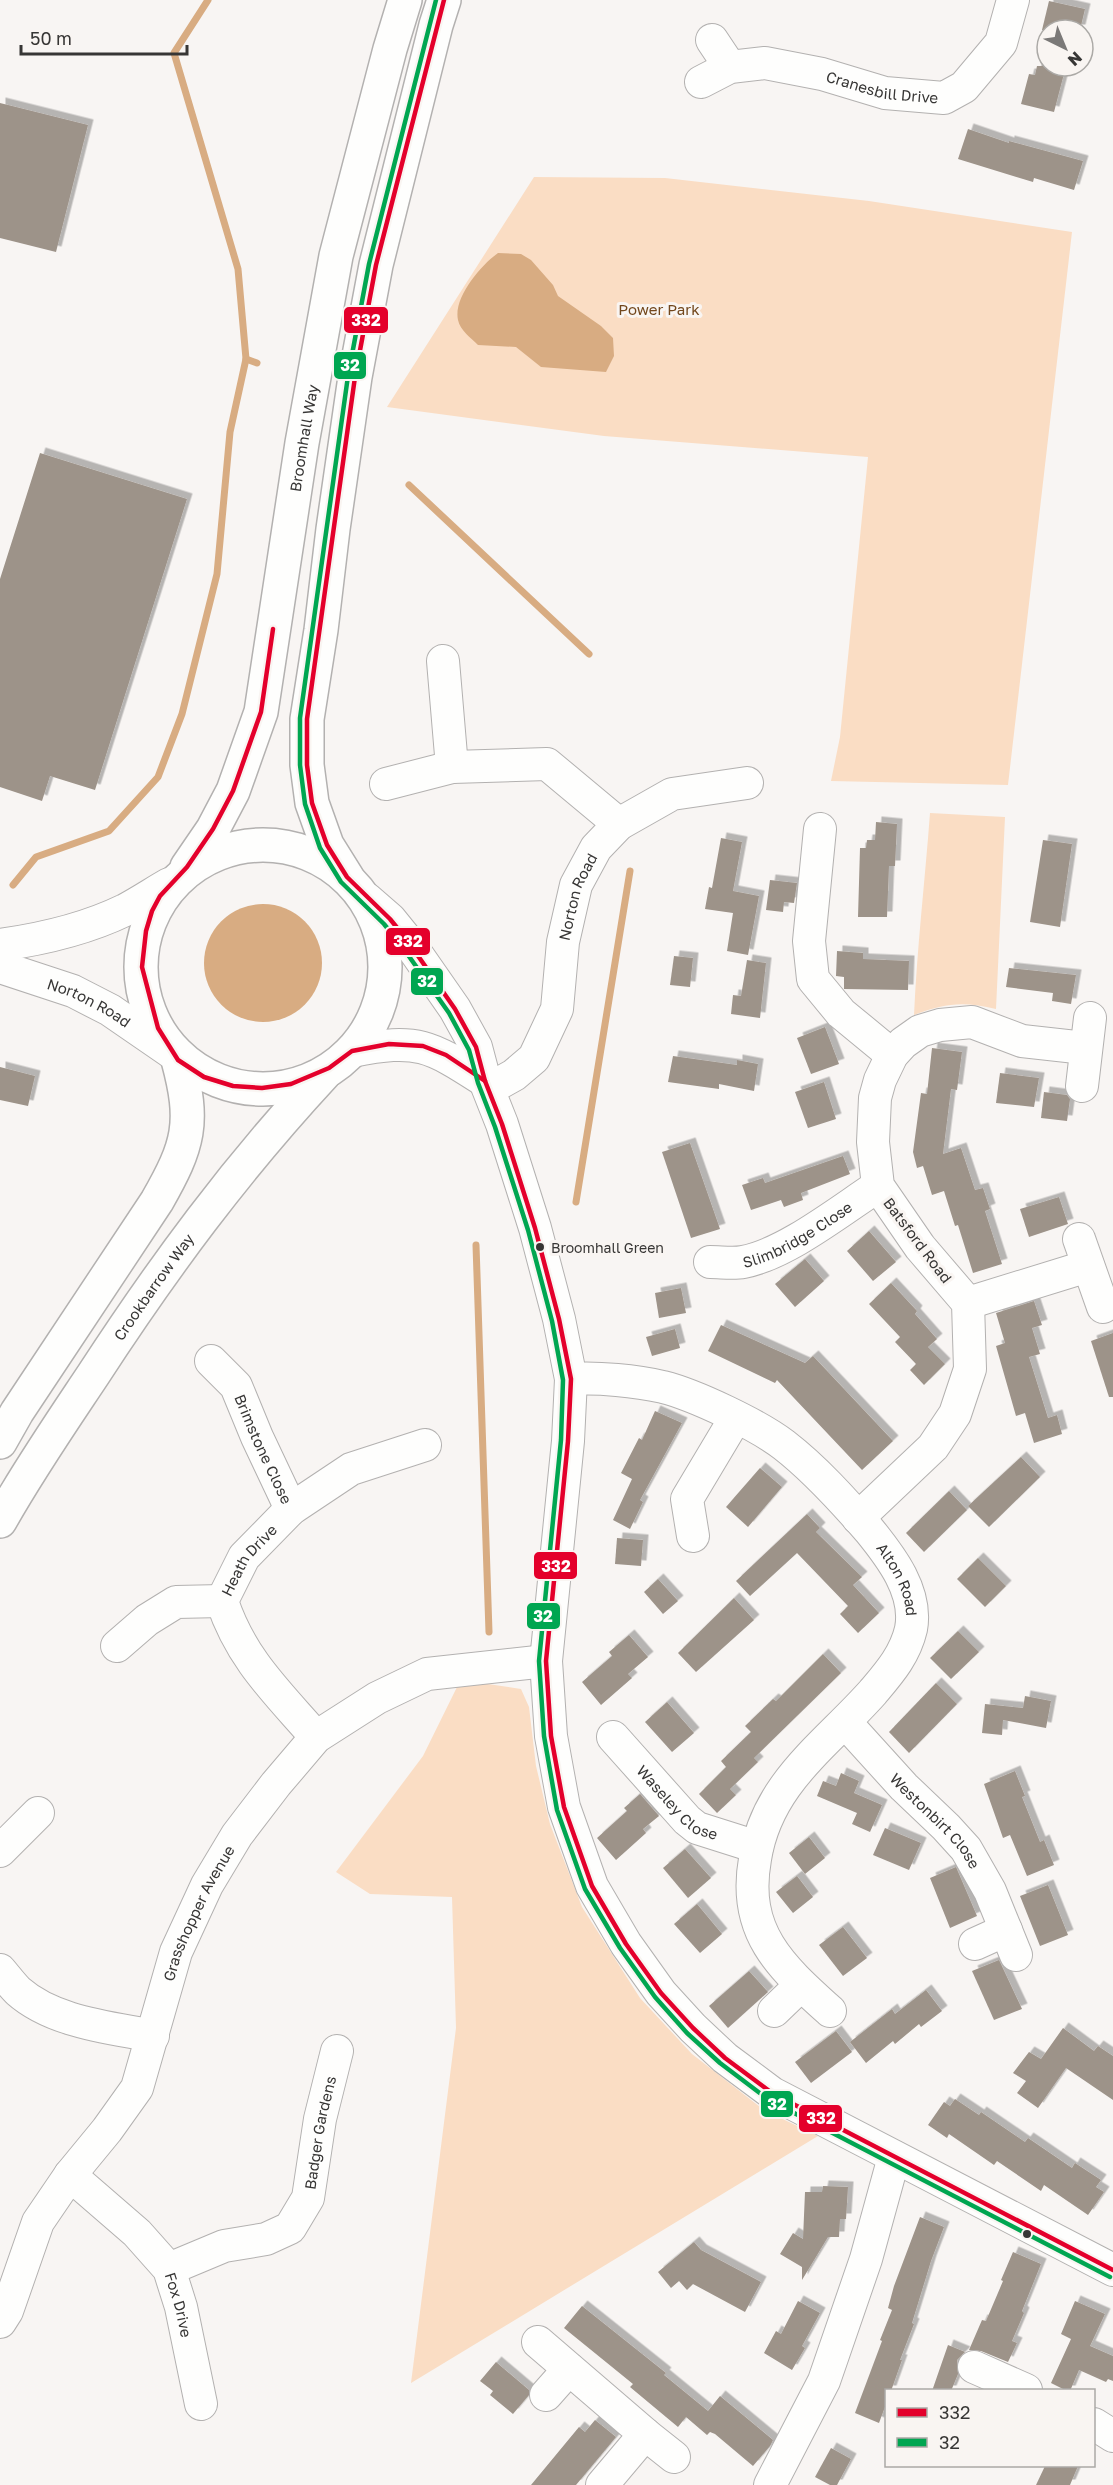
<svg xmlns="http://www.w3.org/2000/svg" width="1113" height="2485" viewBox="0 0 1113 2485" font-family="'Golos Text',sans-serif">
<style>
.green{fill:#faddc4}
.water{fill:#d8ac82}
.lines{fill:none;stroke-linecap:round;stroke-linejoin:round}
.stream{stroke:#d8ac82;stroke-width:7}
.building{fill:#9d9389;filter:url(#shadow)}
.minor-casing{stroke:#b3b1b0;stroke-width:34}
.highway-casing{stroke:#b3b1b0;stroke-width:36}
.minor{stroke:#fefefd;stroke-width:32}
.highway{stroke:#fefefd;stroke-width:33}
.bus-1-casing{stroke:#f9f5f2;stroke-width:9}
.bus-2-casing{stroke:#f9f5f2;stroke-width:9}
.bus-1{stroke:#e4002b;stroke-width:4.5}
.bus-2{stroke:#00a651;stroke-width:4.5}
.bus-dot{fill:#373635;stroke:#f9f5f2;stroke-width:2}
.labels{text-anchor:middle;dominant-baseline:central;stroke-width:6;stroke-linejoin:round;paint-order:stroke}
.bus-label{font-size:14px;fill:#373635;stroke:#f9f5f2;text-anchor:start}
.street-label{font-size:15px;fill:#373635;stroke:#f9f5f2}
.park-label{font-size:15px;fill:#72471c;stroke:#f9f5f2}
.line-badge{stroke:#f9f5f2;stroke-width:2}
.badge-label{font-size:16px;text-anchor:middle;font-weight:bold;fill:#fff}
</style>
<defs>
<filter id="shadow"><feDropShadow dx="5.5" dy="-5.5" stdDeviation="0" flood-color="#0004"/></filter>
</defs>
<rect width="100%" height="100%" fill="#f8f5f3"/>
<!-- green -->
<g class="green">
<polygon points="534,177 665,178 869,201 1072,232 1008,785 831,781 840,737 868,457 604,436 387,407"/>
<path d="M930,813L1005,817L996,1009C964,1001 945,1003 914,1015C917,947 925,880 930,813Z"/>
<polygon points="481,1683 521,1689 529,1707 536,1766 550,1824 582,1907 640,1998 692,2054 764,2110 818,2136 411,2383 456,2028 452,1897 370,1894 336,1872 423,1756 458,1685"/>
</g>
<!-- water -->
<g class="water">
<path d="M498,253L521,254L531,260L553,285L558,296L601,326L613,338L614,356L606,372L541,367L516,347L478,345C471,338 460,330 458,320C453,298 481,265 498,253Z"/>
<circle cx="263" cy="963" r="59"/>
</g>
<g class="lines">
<!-- stream -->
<g class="stream">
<polyline points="246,359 257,363"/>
<polyline points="409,485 589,654"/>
<polyline points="13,885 36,857 109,831 158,777 182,714 217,574 230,432 246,359 238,269 174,53 208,0"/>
<polyline points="576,1202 630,871"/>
<polyline points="476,1245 489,1632"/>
</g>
</g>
<!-- building -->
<g class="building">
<polygon points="1049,1 1085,9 1080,30 1042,30"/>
<polygon points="1037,66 1066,66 1054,112 1021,104 1029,74 1035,75"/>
<polygon points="0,103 88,125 56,252 0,238"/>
<polygon points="968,129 1009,143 1009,141 1083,161 1074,190 1034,178 1033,182 958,159"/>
<polygon points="40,453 187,499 95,790 50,776 42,801 0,787 0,579"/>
<polygon points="876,822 897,824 895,866 889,866 887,917 858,917 860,848 866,848 867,840 875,840"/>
<polygon points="721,838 742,842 733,891 759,896 748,955 727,951 733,913 705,909 709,887 712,888"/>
<polygon points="1043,840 1072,844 1060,927 1030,922"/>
<polygon points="770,880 797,883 794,903 784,902 783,912 766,910"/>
<polygon points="837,951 863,953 863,959 909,961 908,990 844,989 844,977 836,976"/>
<polygon points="674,956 693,958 690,987 670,985"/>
<polygon points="747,960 766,963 760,1018 731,1014 733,995 741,996"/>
<polygon points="1009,968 1076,975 1071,1004 1052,1001 1053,993 1006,987"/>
<polygon points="825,1027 839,1064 811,1074 797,1038"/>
<polygon points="932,1048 962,1052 957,1090 951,1089 943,1154 961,1148 975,1190 983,1188 990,1209 985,1211 1002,1264 973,1273 958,1225 955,1226 944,1191 932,1195 923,1166 917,1168 913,1152 921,1093 927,1094"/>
<polygon points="673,1056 737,1065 737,1060 758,1064 754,1091 719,1084 719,1089 668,1082"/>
<polygon points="0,1067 35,1076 28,1106 0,1100"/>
<polygon points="1000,1073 1039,1078 1034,1107 996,1103"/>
<polygon points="824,1082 836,1119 808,1128 795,1092"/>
<polygon points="1044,1092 1067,1095 1070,1099 1067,1121 1041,1118"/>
<polygon points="690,1143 720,1229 691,1238 662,1152"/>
<polygon points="843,1156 850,1174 801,1193 803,1200 784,1207 781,1200 751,1210 742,1185 763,1178 765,1183"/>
<polygon points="1059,1197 1068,1224 1029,1237 1020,1209"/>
<polygon points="869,1231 896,1262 873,1281 847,1251"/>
<polygon points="805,1259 824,1281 795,1307 775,1284"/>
<polygon points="891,1283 917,1311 915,1314 937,1339 928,1347 945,1364 924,1385 910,1370 916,1364 895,1342 900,1337 869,1304"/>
<polygon points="681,1288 686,1313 659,1318 655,1293"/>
<polygon points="1034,1301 1042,1325 1032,1328 1040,1354 1029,1357 1048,1418 1057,1415 1062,1434 1034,1443 1025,1413 1016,1416 996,1346 1005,1343 996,1313"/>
<polygon points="721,1325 805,1363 813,1356 893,1441 862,1470 777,1380 775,1383 708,1351"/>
<polygon points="675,1329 680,1348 652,1356 646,1337"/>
<polygon points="1113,1333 1113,1397 1109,1397 1091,1341"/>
<polygon points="655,1411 682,1423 640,1500 643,1502 630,1529 613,1520 632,1479 621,1473 639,1438 642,1440"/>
<polygon points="1021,1457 1040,1477 989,1527 968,1506"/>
<polygon points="760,1468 782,1487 748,1527 726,1507"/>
<polygon points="949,1491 967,1510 924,1552 906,1533"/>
<polygon points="807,1514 820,1528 816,1532 862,1577 853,1585 879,1613 858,1633 840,1614 848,1606 797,1553 750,1596 736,1581"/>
<polygon points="617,1538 643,1540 641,1566 615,1564"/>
<polygon points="978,1558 1006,1586 985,1607 957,1579"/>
<polygon points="658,1579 678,1601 663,1614 644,1592"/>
<polygon points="734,1598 754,1620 696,1672 678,1653"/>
<polygon points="958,1631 979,1652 951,1679 930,1658"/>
<polygon points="629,1635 648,1657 628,1674 632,1678 601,1705 582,1682 612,1656 609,1652"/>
<polygon points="823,1654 841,1673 754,1758 758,1762 730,1789 736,1795 717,1813 699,1794 726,1767 721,1761 751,1732 745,1726 773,1699 776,1701"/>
<polygon points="936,1683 957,1704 909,1753 889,1732"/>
<polygon points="1025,1696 1051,1701 1046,1728 1003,1720 1002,1735 982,1733 985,1704 1023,1708"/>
<polygon points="667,1702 694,1733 672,1752 645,1722"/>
<polygon points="1015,1771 1025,1796 1022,1797 1040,1842 1044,1840 1054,1865 1027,1876 1010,1835 1003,1838 984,1784"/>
<polygon points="841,1773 859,1781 854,1793 882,1805 870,1832 852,1824 857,1813 817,1796 823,1781 836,1786"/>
<polygon points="640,1794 659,1816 643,1829 646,1833 616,1860 597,1838 627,1811 624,1808"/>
<polygon points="885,1828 921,1843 909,1870 873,1855"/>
<polygon points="809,1837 825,1858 805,1874 789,1853"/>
<polygon points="685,1849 711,1878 688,1898 663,1868"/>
<polygon points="956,1867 977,1916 950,1928 930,1878"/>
<polygon points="797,1876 813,1897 793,1913 776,1892"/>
<polygon points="1048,1885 1068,1935 1040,1946 1020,1896"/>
<polygon points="697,1904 722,1934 700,1953 674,1924"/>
<polygon points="843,1927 867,1958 843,1976 819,1945"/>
<polygon points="999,1960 1022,2009 994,2020 972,1971"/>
<polygon points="749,1971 768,1992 728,2028 709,2006"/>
<polygon points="926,1990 942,2011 921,2027 919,2024 895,2044 893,2041 866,2063 850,2042 892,2009 895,2014"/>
<polygon points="1063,2028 1094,2051 1098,2046 1113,2056 1113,2100 1066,2068 1038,2108 1017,2093 1026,2081 1013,2073 1029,2052 1041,2059"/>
<polygon points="836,2031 852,2052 811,2083 795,2062"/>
<polygon points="955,2099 979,2115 981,2112 1025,2142 1028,2138 1072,2168 1075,2163 1101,2180 1096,2187 1104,2192 1088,2215 1044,2185 1041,2191 997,2161 994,2165 949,2134 947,2138 928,2125 944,2102 950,2106"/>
<polygon points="823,2186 848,2187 846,2219 840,2219 839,2237 828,2237 802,2280 802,2267 780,2254 793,2233 803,2239 805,2192 822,2192"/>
<polygon points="920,2217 944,2227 931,2261 912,2323 914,2324 900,2360 902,2360 891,2391 886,2391 886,2404 879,2423 855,2413 882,2341 880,2340 892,2310 888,2308 894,2286"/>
<polygon points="694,2242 701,2250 761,2282 745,2312 693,2284 687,2290 679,2281 671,2288 658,2272"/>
<polygon points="1013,2252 1041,2264 1022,2311 1024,2313 1012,2341 1017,2343 1008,2362 981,2351 969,2350 982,2320 986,2321 1003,2281 1001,2280"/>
<polygon points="798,2301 820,2313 802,2346 805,2348 792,2370 764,2353 776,2331 781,2334"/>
<polygon points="1075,2301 1105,2314 1090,2346 1113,2356 1113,2381 1108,2379 1106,2382 1079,2370 1070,2391 1067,2391 1051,2383 1071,2339 1061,2334"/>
<polygon points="582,2306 666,2373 664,2375 708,2411 720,2396 773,2440 770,2446 753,2466 715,2434 710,2432 707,2435 686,2417 678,2427 630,2387 633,2384 564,2328"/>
<polygon points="948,2345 965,2352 957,2360 958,2374 951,2391 932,2391"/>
<polygon points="496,2362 529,2390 529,2395 513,2414 490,2395 493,2391 480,2381"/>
<polygon points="595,2420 616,2437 576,2485 531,2485 579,2427 585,2432"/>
<polygon points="831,2448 851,2459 837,2485 830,2485 815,2477"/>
<polygon points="1045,2466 1078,2466 1070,2485 1036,2485"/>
</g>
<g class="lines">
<defs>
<g id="minor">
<polyline points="712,40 730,67"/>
<path id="s1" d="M701,82L730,67L765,63L822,74L885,93L944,98L964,87L1001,43L1013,0"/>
<polyline points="443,661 452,767"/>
<polyline points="386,784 452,767 547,764 619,824"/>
<polyline points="820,829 809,941 813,979 841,1013 892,1055"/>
<polyline points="367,899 390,919 407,940 455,1009 476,1047 485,1081 502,1124 535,1228 559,1319 571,1379 568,1441 546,1661 551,1736 564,1807 592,1886 626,1944 661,1993 693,2028 725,2058 772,2093 1113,2270"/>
<path d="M0,945C43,939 86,929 125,910C140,902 155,892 169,884"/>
<path id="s2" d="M0,967L73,991L110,1010L171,1052"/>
<path d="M352,1051C418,1038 429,1045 485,1081"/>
<polyline points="1082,1086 1090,1018"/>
<path id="s3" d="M489,1089L514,1075L534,1058L557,1009L563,942L576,885L596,848L619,824L672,794L747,783"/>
<polyline points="1079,1239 1103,1307"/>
<path id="s4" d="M710,1262C721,1262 733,1264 743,1262C786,1254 841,1210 878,1186"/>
<polyline points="968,1303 1088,1266"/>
<path id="s5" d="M211,1361L236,1386L257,1437L291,1509"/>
<path id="s6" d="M571,1379C598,1377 636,1381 663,1387C695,1395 758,1425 784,1445C815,1469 843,1500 869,1530C891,1557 918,1592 911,1629C905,1655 889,1673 873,1692C825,1746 767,1783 755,1859C742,1932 780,1966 830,2011"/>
<polyline points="858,1518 933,1447 955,1414 970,1369 968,1303 920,1247 878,1186 873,1142 875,1098 880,1080 892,1055 903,1043 920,1031 940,1025 972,1022 1022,1041 1085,1048"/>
<polyline points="693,1536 687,1499 736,1417"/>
<polyline points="117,1646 147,1620 176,1602 222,1601"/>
<path id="s7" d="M845,1722L904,1787L946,1827L966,1849L990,1891L1016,1955"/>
<path id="s8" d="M316,1737C277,1692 241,1659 222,1601L244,1557L291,1509L351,1469L425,1445"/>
<path id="s9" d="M613,1737L687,1820L697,1828L757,1847"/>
<polyline points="0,1851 38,1813"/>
<polyline points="975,1944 1006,1930"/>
<path d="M0,1970C6,1977 12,1985 18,1991C53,2022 108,2027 153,2036"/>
<polyline points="774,2011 801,1985"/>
<path id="s10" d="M70,2175L137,2233L169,2269L181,2307L201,2404"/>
<path id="s11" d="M169,2269L224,2246L266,2239L290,2228L308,2198L320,2119L337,2051"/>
<path id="s12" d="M0,2322L7,2311L38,2222L70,2175L107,2130L137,2088L176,1952L207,1885L237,1835L276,1784L316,1737L377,1698L427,1674L546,1661"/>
<polyline points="538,2342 645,2434 602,2485"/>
<polyline points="974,2367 1026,2390"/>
<polyline points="546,2395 569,2369"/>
<polyline points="1094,2424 1113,2436"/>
<polyline points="645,2434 674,2457"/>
<polyline points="770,2485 824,2381 866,2259 894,2157"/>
</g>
<g id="highway">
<circle cx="263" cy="967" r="122"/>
<path id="s13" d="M187,867L213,829L233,791L261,712L302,443L336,256L390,49L405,0"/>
<polyline points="347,877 327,845 312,803 307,765 307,719 321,630 333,529 355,377 376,265 436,25 444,0"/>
<path d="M0,1442L17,1412L157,1201C189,1145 195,1123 178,1060"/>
<path id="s14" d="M0,1521C28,1471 61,1423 93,1375C164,1266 235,1170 324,1074"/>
</g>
</defs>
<!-- minor casing -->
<use href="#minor" class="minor-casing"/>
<!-- highway casing -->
<use href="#highway" class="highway-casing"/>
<!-- minor -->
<use href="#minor" class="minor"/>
<!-- highway -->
<use href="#highway" class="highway"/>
<defs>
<g id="bus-1">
<polyline points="444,0 376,265 355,377 307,719 307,765 312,803 327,845 347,877 390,919 407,940 455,1009 476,1047 485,1081 502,1124 535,1228 559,1319 571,1379 568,1441 546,1661 551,1736 564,1807 592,1886 626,1944 661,1993 693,2028 725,2058 772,2093 1113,2270"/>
<polyline points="273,629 261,712 233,791 213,829 187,867 160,896 152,911 146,931 142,967 158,1028 178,1060 204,1077 233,1086 262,1088 291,1084 329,1068 352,1051 389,1044 423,1046 446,1055 485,1081"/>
</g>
<polyline id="bus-2" points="436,0 369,264 348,376 300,718 300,765 305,804 320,848 341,882 384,924 401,945 449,1013 469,1050 478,1083 495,1127 528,1230 552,1321 563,1380 561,1440 539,1661 544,1736 557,1810 585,1889 620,1948 655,1997 687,2033 720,2063 769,2100 1110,2277"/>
</defs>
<!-- bus-1 casing -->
<use href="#bus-1" class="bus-1-casing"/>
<!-- bus-2 casing -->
<use href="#bus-2" class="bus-2-casing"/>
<!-- bus-1 -->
<use href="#bus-1" class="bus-1"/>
<!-- bus-2 -->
<use href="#bus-2" class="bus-2"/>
</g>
<!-- markers -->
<g class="bus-dot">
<circle cx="540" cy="1247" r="5"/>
<circle cx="1027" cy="2234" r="5"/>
</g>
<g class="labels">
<!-- bus labels -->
<g class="bus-label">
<text x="551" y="1247">Broomhall Green</text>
</g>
<!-- street labels -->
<g class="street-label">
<text stroke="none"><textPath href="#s1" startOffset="188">Cranesbill Drive</textPath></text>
<text stroke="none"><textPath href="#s13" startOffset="450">Broomhall Way</textPath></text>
<text stroke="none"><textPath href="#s3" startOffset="224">Norton Road</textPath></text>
<text stroke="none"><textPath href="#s2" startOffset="96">Norton Road</textPath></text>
<text stroke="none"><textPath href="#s4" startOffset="94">Slimbridge Close</textPath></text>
<text transform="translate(918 1240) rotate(53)">Batsford Road</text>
<text stroke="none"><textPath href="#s14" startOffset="280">Crookbarrow Way</textPath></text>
<text stroke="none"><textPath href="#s5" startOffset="104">Brimstone Close</textPath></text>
<text stroke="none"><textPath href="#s8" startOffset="216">Heath Drive</textPath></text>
<text stroke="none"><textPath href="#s6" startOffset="406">Alton Road</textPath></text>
<text stroke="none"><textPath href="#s9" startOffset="93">Waseley Close</textPath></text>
<text stroke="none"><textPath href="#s7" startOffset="134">Westonbirt Close</textPath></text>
<text stroke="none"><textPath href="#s12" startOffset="460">Grasshopper Avenue</textPath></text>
<text stroke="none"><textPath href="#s11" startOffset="230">Badger Gardens</textPath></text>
<text stroke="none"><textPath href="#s10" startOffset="174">Fox Drive</textPath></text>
</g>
<!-- park labels -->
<g class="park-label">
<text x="659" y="309">Power Park</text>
</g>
</g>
<g class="line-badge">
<rect x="343" y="306" width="46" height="28" rx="6" fill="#e4002b"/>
<rect x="333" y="351" width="34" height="29" rx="6" fill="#00a651"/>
<rect x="385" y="927" width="46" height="29" rx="6" fill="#e4002b"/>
<rect x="410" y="967" width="34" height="29" rx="6" fill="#00a651"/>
<rect x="533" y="1551" width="45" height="29" rx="6" fill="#e4002b"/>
<rect x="526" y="1602" width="35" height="28" rx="6" fill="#00a651"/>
<rect x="760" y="2090" width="34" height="28" rx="6" fill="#00a651"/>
<rect x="798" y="2104" width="45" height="29" rx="6" fill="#e4002b"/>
</g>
<g class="badge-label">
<text x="366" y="326">332</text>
<text x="350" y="371">32</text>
<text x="408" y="947">332</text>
<text x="427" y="987">32</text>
<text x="556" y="1572">332</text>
<text x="543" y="1622">32</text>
<text x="777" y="2110">32</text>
<text x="821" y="2124">332</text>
</g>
<!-- legend -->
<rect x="885" y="2389" width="210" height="78" fill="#f9f5f2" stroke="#aba9a6" stroke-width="1.5"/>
<rect x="897" y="2408" width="30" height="9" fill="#e4002b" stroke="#aba9a6" stroke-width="1.5"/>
<text x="939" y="2419" font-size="18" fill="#373635">332</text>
<rect x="897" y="2438" width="30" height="9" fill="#00a651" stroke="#aba9a6" stroke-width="1.5"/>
<text x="939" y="2449" font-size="18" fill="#373635">32</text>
<!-- north arrow -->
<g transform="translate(1065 48) rotate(137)"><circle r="28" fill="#f9f5f2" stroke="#aba9a6" stroke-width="1.5"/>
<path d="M0-4.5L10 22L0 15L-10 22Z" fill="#7b7978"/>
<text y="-9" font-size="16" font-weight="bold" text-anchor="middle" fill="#373635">N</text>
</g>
<!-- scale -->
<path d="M21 45v9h166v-9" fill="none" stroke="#373635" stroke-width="3"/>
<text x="30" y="45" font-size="18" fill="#373635" stroke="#f9f5f2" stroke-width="4.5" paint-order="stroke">50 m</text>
</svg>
